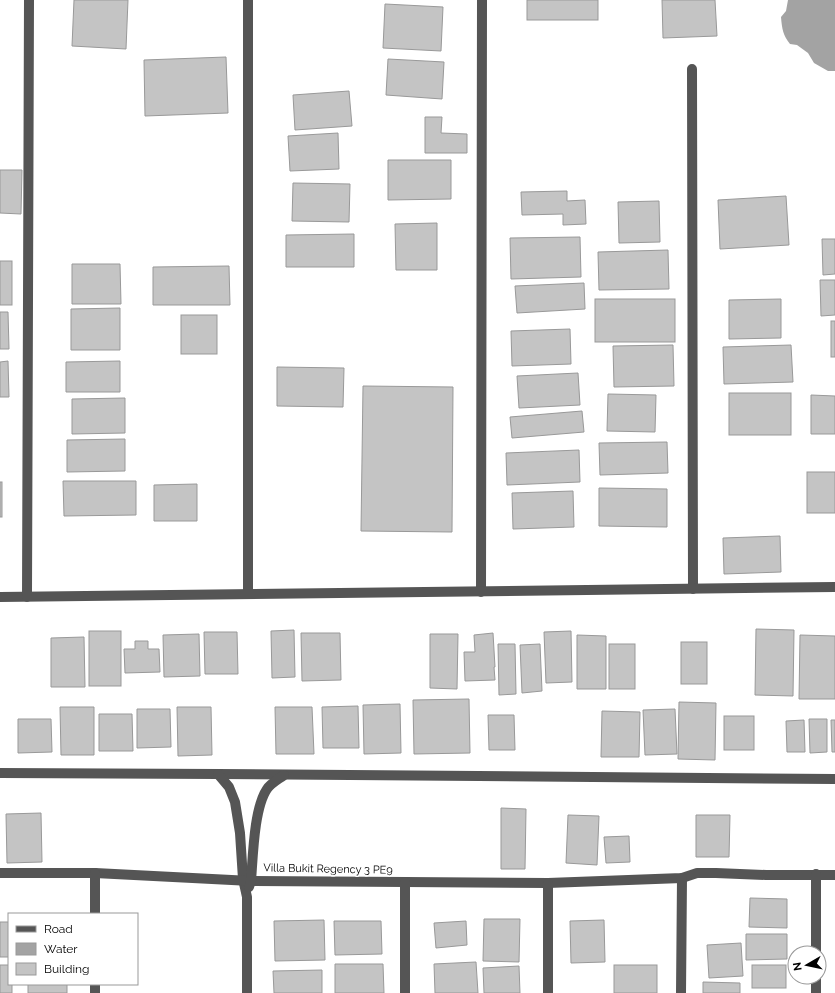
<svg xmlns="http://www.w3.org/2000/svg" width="835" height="993" viewBox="0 0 835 993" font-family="Raleway,sans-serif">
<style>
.water{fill:#a3a3a3}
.building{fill:#c4c4c4;stroke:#999}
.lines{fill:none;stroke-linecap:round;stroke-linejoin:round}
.minor{stroke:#555;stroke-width:10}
.labels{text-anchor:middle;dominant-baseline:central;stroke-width:3;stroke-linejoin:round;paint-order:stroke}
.street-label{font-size:11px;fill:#000;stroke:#fff}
</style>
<rect width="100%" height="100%" fill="#fff"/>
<!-- water -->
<path class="water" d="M788,0H835V71H828L814,63L808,53L797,45L790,44C783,35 782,29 781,17L786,11Z"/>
<!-- building -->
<g class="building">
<polygon points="74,0 128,0 126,49 72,46"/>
<rect x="527" y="0" width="71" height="20"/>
<polygon points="662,0 715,0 717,36 663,38"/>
<polygon points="385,4 443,7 441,51 383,48"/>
<polygon points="226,57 228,113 145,116 144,60"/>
<polygon points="388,59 444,62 442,99 386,95"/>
<polygon points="349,91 352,126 295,130 293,95"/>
<polygon points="425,117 442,117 441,133 467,134 467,153 425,153"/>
<polygon points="338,133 339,169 290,171 288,136"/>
<polygon points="388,160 451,160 451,199 388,200"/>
<polygon points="0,170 22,170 21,214 0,213"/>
<polygon points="293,183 350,184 349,222 292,221"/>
<polygon points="567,191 567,201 585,200 586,224 563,225 563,214 522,215 521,192"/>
<polygon points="786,196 789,245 720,249 718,200"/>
<polygon points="659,201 660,242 619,243 618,202"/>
<polygon points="437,223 437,270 396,270 395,224"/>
<polygon points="354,234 354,267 286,267 286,235"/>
<polygon points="580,237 581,277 511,279 510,238"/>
<polygon points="822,239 835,239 835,274 823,275"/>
<polygon points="668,250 669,289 599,290 598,252"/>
<rect x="0" y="261" width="12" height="44"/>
<polygon points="72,264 120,264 121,304 72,304"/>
<polygon points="229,266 230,305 153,305 153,267"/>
<polygon points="820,280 835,280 835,315 821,316"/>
<polygon points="584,283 585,309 517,313 515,286"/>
<rect x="595" y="299" width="80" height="43"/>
<polygon points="781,299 781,338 729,339 729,300"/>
<polygon points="120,308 120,350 71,350 71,309"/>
<polygon points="0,312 8,312 9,349 0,349"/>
<rect x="181" y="315" width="36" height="39"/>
<rect x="831" y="321" width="4" height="36"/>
<polygon points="570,329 571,364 512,366 511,331"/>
<polygon points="673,345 674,386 614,387 613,346"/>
<polygon points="791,345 793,382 724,384 723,347"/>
<polygon points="8,361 9,397 0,397 0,362"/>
<polygon points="120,361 120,392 66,392 66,362"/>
<polygon points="277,367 344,368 343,407 277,406"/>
<polygon points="578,373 580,405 519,408 517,376"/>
<polygon points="363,386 453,387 452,532 361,531"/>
<rect x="729" y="393" width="62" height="42"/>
<polygon points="608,394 656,395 655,432 607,431"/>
<polygon points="811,395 835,396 835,434 811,434"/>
<polygon points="125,398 125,433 72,434 72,399"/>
<polygon points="582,411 584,432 512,438 510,417"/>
<polygon points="125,439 125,471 67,472 67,440"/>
<polygon points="667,442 668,473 600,475 599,443"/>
<polygon points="579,450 580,482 507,485 506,453"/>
<rect x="807" y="472" width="28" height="41"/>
<polygon points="63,481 136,481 136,515 64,516"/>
<rect x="0" y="482" width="2" height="35"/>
<polygon points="197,484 197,521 154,521 154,485"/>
<polygon points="599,488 667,489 667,527 599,526"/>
<polygon points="573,491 574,527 513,529 512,493"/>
<polygon points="780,536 781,572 724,574 723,538"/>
<polygon points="756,629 794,630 793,696 755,695"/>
<polygon points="294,630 295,677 272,678 271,631"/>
<rect x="89" y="631" width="32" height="55"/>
<polygon points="571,631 572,682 546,683 544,632"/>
<polygon points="204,632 237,632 238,674 205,674"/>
<polygon points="301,633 340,633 341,680 302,681"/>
<polygon points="493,633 495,667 494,667 495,680 465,681 464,652 475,652 474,635"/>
<polygon points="199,634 200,676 164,677 163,635"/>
<polygon points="430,634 458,634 457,689 430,688"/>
<polygon points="577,635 606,636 606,689 577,689"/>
<polygon points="800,635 835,636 835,699 799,699"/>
<polygon points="84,637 85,687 51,687 51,638"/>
<polygon points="135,641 148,641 148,649 159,649 160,672 125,673 124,649 135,649"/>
<rect x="681" y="642" width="26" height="42"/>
<polygon points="498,644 515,644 516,694 499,695"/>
<polygon points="540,644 542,691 522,693 520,645"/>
<rect x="609" y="644" width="26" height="45"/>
<polygon points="469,699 470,753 414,754 413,700"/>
<polygon points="679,702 716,703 715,760 678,759"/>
<polygon points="400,704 401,753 364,754 363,705"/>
<polygon points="358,706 359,748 323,748 322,707"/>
<polygon points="60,707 94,707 94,755 61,755"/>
<polygon points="177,707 211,707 212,755 178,756"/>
<polygon points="275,707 312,707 314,754 276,754"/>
<polygon points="137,709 170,709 171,747 137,748"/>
<polygon points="675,709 677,754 645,755 643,710"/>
<polygon points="602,711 640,712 639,757 601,757"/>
<polygon points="99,714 132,714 133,751 99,751"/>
<polygon points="488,715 514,715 515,750 489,750"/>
<rect x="724" y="716" width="30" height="34"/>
<polygon points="18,719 51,719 52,752 18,753"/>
<polygon points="809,719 827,719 827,752 810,753"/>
<polygon points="804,720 805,752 787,752 786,721"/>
<polygon points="831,720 835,720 835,752 832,752"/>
<polygon points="501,808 526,809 525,869 501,869"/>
<polygon points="41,813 42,862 7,863 6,814"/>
<polygon points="568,815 599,816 597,865 566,863"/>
<polygon points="696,815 730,815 729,857 696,857"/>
<polygon points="629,836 630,862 606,863 604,837"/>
<polygon points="750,898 787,899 787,928 749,927"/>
<polygon points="484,919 520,919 519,962 483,961"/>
<polygon points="324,920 325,960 275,961 274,921"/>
<polygon points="604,920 605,962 571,963 570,921"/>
<polygon points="334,921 381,921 382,954 335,955"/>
<polygon points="466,921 467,945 436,948 434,923"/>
<rect x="0" y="922" width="9" height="35"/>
<polygon points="746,934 787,934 787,959 746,960"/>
<polygon points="741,943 743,976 709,978 707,945"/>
<polygon points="476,962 478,993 435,993 434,964"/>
<polygon points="335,964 383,964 384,993 335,993"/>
<polygon points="0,965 9,965 9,984 12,984 12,993 0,993"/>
<rect x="614" y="965" width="43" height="28"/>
<rect x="752" y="965" width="34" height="23"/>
<polygon points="519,966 520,993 484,993 483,968"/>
<polygon points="322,970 322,993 274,993 273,971"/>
<polygon points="703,982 740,983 740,993 703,993"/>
<rect x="28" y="984" width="39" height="9"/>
</g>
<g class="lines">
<!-- minor -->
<g class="minor">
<polyline points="248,0 248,594"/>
<polyline points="692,69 693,589"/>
<polyline points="481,592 482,0"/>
<polyline points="0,597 835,587"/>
<polyline points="27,597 29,0"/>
<polyline points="0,773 218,774 835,779"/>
<polyline points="218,774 229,787 235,802 240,833 243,879 247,897 247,993"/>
<polyline points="0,873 95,873 251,881 405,882 548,883 682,878 697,873 716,873 766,875 835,875"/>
<polyline points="405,882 405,993"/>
<polyline points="548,883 548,993"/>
<path d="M249,887L251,881C253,856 254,808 267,789C271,783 279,779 284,775"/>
<polyline points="95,914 95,873"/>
<polyline points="816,953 816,874"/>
<polyline points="95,993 95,984"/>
<polyline points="681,993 682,878"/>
<polyline points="816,993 816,977"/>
</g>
</g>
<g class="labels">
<!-- street labels -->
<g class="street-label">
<text transform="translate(328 869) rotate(1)">Villa Bukit Regency 3 PE9</text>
</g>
</g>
<!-- legend -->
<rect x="8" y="913" width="130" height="72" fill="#ffffff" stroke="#999999"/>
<rect x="16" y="926" width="20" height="6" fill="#555555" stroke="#999999"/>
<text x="44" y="933" font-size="12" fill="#000000">Road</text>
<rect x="16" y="943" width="20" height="12" fill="#a3a3a3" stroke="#999999"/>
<text x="44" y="953" font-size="12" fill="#000000">Water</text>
<rect x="16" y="963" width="20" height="12" fill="#c4c4c4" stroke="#999999"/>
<text x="44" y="973" font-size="12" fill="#000000">Building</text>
<!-- north arrow -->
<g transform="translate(807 965) rotate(261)"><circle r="19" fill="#ffffff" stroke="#999999"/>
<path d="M0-3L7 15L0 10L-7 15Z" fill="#000000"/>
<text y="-6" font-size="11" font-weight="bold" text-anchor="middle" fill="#000000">N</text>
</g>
</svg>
